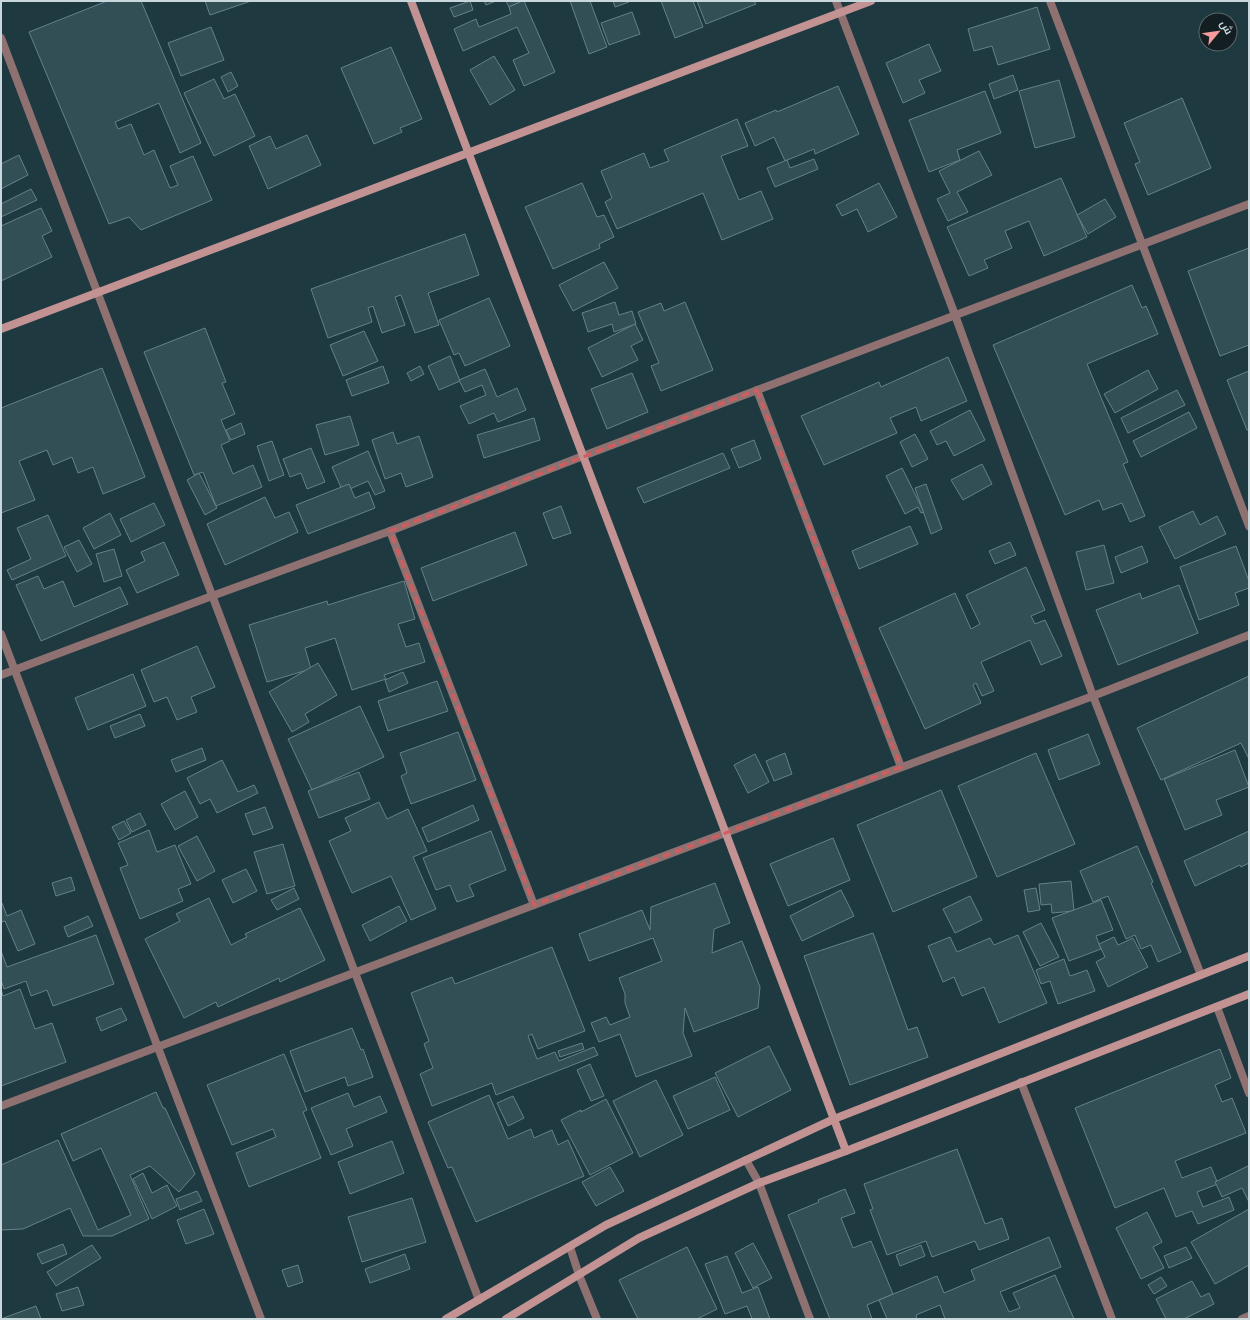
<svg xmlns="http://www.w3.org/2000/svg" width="1250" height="1320" viewBox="0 0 1250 1320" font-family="Karla,Cairo,sans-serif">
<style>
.building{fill:#334f56;stroke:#648289}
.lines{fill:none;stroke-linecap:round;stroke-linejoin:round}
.street{stroke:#907171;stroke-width:8}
.secondary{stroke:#c39292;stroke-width:8}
.marked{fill:none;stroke:#d25c5e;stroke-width:3;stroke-dasharray:8 5;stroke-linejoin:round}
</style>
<rect width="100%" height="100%" fill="#1e3940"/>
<!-- building -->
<g class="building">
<polygon points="107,1 141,1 201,143 180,153 159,103 115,122 118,129 131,124 144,155 154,150 170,188 178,185 170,166 193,156 212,200 141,230 129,217 109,224 29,32"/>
<polygon points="205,1 251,1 210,15"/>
<polygon points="470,1 473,10 454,17 450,8"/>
<polygon points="484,1 496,1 486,5"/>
<polygon points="506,1 522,1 509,7"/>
<polygon points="522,1 524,1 555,72 524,86 513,60 529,53 517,27 463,51 454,29 476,19 479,27 511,14 509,7"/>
<polygon points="570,1 590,1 607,47 589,54"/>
<polygon points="613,1 628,1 629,2 615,7"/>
<polygon points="661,1 693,1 703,27 675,38"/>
<polygon points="697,1 754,1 756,4 706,24"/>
<polygon points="1037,7 1050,49 998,65 992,46 974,51 968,29"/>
<polygon points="632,12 640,34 609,45 601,23"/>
<polygon points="211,27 224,60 181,76 168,43"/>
<polygon points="929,44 941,71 919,80 925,93 903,103 886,63"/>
<polygon points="391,47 422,119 400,128 402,132 374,144 341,68"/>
<polygon points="494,56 515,90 490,105 470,70"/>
<polygon points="231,72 238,86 228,92 221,77"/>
<polygon points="1013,75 1018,90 994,99 989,84"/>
<polygon points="214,79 224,99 235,94 255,136 214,156 184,93"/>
<polygon points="1059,80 1075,137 1035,148 1019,91"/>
<polygon points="838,86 859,134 815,154 814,149 785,161 774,137 755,146 745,123 776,110 777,112"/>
<polygon points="985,91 1001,133 957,150 960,160 929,172 909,120"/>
<polygon points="1182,98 1211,168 1148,195 1135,164 1140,162 1124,123"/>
<polygon points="737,119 748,146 721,156 739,200 761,191 773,219 722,240 703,193 617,229 605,202 612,198 601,171 644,153 650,168 669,161 664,150"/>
<polygon points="307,135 321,165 268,189 249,146 270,136 276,149"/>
<polygon points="979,151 992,175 957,192 968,212 948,221 937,199 950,193 939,171"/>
<polygon points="19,155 28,175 1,189 1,164"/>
<polygon points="814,159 818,169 775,187 767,168 787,160 790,168"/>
<polygon points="1061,178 1087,237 1044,256 1029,221 1005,231 1012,248 984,260 988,268 969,276 947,227"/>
<polygon points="582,183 597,217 604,215 614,237 599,244 600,248 553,269 525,207"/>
<polygon points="879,183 897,217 868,232 857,209 842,216 836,205"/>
<polygon points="31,189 37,200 1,217 1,204"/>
<polygon points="1105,199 1116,217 1088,234 1077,215"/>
<polygon points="41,208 52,231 42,236 52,257 1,281 1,226"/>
<polygon points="465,234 479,275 428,293 439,325 415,333 401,295 395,297 405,325 382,333 373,306 368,308 372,322 328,338 311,289"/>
<polygon points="1249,248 1249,345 1220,356 1188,271"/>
<polygon points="604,262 618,288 573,311 559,285"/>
<polygon points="1132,285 1142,308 1146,306 1158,334 1087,364 1128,462 1123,464 1145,516 1130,522 1122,503 1103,510 1099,500 1065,515 993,345"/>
<polygon points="489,298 510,346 465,366 459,353 454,355 439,320"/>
<polygon points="615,302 619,315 632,311 636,324 614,332 612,324 588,332 582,313"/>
<polygon points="685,302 713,370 661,391 651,366 659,363 638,312 661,303 664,311"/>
<polygon points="635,324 643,340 631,346 638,360 602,377 588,348"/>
<polygon points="205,328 226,382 222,383 235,414 221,420 230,441 221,445 233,474 253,465 262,487 216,506 203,472 194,475 144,352"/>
<polygon points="364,331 378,361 343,376 330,345"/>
<polygon points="450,356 460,381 439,390 428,366"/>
<polygon points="948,357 967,401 921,421 916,407 890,418 897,433 824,465 801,416 879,382 881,387"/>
<polygon points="383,366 389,383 352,396 346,380"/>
<polygon points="420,366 424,374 411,381 407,373"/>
<polygon points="102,368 145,477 103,494 93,467 78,473 72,457 53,465 47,450 19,461 35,500 1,513 1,408"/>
<polygon points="485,369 497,397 517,388 526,410 498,422 494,413 469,424 460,406 486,395 482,385 465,392 459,380"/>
<polygon points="1148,370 1158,389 1115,413 1104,394"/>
<polygon points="1249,371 1249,430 1247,430 1227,380"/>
<polygon points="632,373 648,412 607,429 591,389"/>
<polygon points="1177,390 1185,405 1128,433 1121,418"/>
<polygon points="970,410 985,440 954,456 946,441 937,445 930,431"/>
<polygon points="1189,412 1197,428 1141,457 1133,441"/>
<polygon points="350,416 359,445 325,455 316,425"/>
<polygon points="534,418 540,440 484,458 477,435"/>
<polygon points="241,423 245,434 231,440 226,430"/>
<polygon points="393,432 397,444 419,436 433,477 406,487 401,473 385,479 372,440"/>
<polygon points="915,434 928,459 912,467 900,442"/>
<polygon points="754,440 761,459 739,468 731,449"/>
<polygon points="272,441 284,475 269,481 257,446"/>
<polygon points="311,448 325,482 307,489 301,473 290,477 283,459"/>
<polygon points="368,451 385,491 375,495 368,481 343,492 332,467"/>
<polygon points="723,453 730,468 644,503 637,488"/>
<polygon points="982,464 992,484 963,500 951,480"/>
<polygon points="902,468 924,512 921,513 918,507 905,514 886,476"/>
<polygon points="199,473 217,508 205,515 187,480"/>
<polygon points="349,484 355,498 369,492 375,508 308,534 296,505"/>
<polygon points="926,484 942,529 931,534 915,488"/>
<polygon points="265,497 275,518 289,512 298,532 225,565 207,524"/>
<polygon points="154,503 165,525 131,542 120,519"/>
<polygon points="561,506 571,533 553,539 543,513"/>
<polygon points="1193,511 1200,525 1217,516 1226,534 1175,559 1159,527"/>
<polygon points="110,513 121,535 94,549 83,528"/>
<polygon points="48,515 66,556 12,580 7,570 31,559 17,528"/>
<polygon points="910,526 918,544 859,569 852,551"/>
<polygon points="515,532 527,565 433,601 421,568"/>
<polygon points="79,540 92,564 77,572 64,547"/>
<polygon points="164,542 179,575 137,593 126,570 145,561 141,552"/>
<polygon points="1010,542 1016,555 995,564 989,551"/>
<polygon points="1104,545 1114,583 1086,590 1076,552"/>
<polygon points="1142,546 1148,562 1121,573 1115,557"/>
<polygon points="1236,546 1249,581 1249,588 1235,593 1239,605 1199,620 1180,567"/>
<polygon points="114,549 122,576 104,582 96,554"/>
<polygon points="1026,567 1045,610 1031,616 1035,624 1045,620 1062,656 1041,665 1030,640 981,662 994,691 982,696 976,683 973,685 981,703 925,729 879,628 955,593 971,629 980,624 966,595"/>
<polygon points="38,576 44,589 63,581 74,607 120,587 128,604 41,641 16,585"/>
<polygon points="404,581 415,619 398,624 406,647 419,643 425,662 384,675 386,679 352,690 335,638 305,648 311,669 267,682 249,625 327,601 328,605"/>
<polygon points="1179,585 1198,633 1118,665 1096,610 1140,593 1142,599"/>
<polygon points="197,646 215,687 191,697 197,712 177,720 167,697 154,702 141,670"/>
<polygon points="318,663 337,695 305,714 309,722 292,732 269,692"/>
<polygon points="403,672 408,683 389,692 385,680"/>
<polygon points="133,674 146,706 88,730 75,698"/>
<polygon points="1249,676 1249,759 1241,743 1161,780 1137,728"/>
<polygon points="437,681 448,711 388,731 378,701"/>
<polygon points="360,706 384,757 312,790 288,739"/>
<polygon points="140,714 145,726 115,738 110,726"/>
<polygon points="458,732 476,780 411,804 401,776 407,773 400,753"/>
<polygon points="1088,734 1100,764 1059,780 1048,750"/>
<polygon points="202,748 206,760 176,772 171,760"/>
<polygon points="1235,750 1249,787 1216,800 1222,815 1185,830 1164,779"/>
<polygon points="785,753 792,774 774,781 766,761"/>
<polygon points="1036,753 1075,844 997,877 958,786"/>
<polygon points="755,754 769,782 748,793 734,765"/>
<polygon points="222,760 238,792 254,785 258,793 217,813 210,799 200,804 187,778"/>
<polygon points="359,772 370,799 319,818 308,791"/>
<polygon points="941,790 977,877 893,912 857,825"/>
<polygon points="185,791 198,817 175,830 161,804"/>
<polygon points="379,802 387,819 408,809 427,851 413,857 436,909 411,920 391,876 352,893 329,841 351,831 345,818"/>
<polygon points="473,805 479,820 428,842 422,828"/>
<polygon points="265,807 273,828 253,835 245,814"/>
<polygon points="140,813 146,825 132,832 126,820"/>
<polygon points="124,821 131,833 119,840 112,827"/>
<polygon points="149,830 157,852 175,845 191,884 178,889 183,901 140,919 120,868 128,865 118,843"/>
<polygon points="491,831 506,870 469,885 474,896 457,902 450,885 436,890 423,858"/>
<polygon points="1249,831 1249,863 1241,867 1240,865 1195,886 1184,861"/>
<polygon points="197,836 215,871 197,881 178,846"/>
<polygon points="833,838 850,880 788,906 770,864"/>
<polygon points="283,844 295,886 267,894 254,852"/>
<polygon points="1137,846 1153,882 1151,883 1181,952 1158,962 1151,945 1141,949 1135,935 1126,939 1108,896 1093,902 1080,871"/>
<polygon points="246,869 257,891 233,903 222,880"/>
<polygon points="71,877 75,890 56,896 52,883"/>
<polygon points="1071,881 1074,911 1052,913 1051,904 1041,905 1039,884"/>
<polygon points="715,883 730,923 714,929 712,953 742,941 760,987 758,1008 694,1032 685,1008 683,1033 692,1056 636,1077 620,1034 599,1042 591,1023 606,1017 610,1025 630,1017 625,1003 625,994 619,978 662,961 653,938 589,961 579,934 642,910 650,930 651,907"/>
<polygon points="294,888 299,899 277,910 271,900"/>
<polygon points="1036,888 1040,910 1028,912 1024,890"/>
<polygon points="841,890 854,916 802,941 790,916"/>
<polygon points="970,896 982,920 955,933 943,909"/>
<polygon points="209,898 231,945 247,937 245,934 300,908 325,960 280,982 279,978 218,1007 216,1002 184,1018 145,939 180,921 176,914"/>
<polygon points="1101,900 1113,930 1096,936 1101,949 1069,961 1052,918"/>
<polygon points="1,903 2,903 7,916 21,910 35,944 18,951 5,921 1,922"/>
<polygon points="399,906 407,921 370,941 362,925"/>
<polygon points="88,916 93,926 68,937 64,927"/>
<polygon points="1041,923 1059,957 1040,966 1023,932"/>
<polygon points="873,933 908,1030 917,1027 928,1057 850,1085 804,956"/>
<polygon points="96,935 114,984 53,1006 47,990 31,996 26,981 4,989 1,980 1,951 7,967"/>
<polygon points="1018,935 1047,1003 999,1023 984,987 962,996 954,977 943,982 928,946 950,937 957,952 990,938 994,945"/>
<polygon points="1114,937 1118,945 1133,938 1148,967 1108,987 1096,962 1105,957 1099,944"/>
<polygon points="552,947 585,1031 538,1049 532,1034 528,1036 537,1059 555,1052 559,1061 594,1047 598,1055 496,1095 492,1083 432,1106 420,1074 433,1068 424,1044 429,1041 411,993 452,977 455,984"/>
<polygon points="1064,959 1070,976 1087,970 1095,991 1058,1004 1050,981 1041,984 1036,970"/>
<polygon points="1,989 3,996 20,989 35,1029 52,1023 66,1062 1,1086"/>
<polygon points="121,1008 127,1020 101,1031 96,1018"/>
<polygon points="352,1028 361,1050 363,1049 373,1077 348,1086 345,1077 305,1092 290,1051"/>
<polygon points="582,1043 584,1049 560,1057 558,1051"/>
<polygon points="769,1046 791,1090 738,1117 715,1073"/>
<polygon points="1220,1049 1231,1078 1215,1085 1222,1102 1232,1098 1246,1133 1175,1161 1182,1178 1211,1167 1218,1184 1197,1192 1203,1207 1229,1197 1234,1210 1198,1224 1192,1211 1176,1217 1164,1188 1115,1208 1075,1108"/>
<polygon points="284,1054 307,1110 303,1112 321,1158 249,1187 236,1153 276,1137 273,1129 232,1145 207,1085"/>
<polygon points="590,1064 604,1096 591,1101 577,1070"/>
<polygon points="715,1077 730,1110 688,1129 673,1096"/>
<polygon points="656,1080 683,1135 640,1157 613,1101"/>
<polygon points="156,1092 163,1108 165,1108 195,1174 179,1192 150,1166 130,1175 149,1219 112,1236 83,1236 70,1208 23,1229 1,1230 1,1165 58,1140 98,1230 131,1215 101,1148 73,1161 61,1134"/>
<polygon points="348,1093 354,1107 380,1096 387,1112 346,1129 353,1146 331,1155 311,1108"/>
<polygon points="489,1095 508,1139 531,1129 534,1138 552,1130 558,1145 568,1140 584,1176 476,1222 452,1167 448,1168 428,1122"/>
<polygon points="513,1096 524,1118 508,1126 497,1103"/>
<polygon points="606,1099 633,1153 590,1175 561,1120 581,1110 581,1112"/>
<polygon points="392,1141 404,1173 350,1194 338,1162"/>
<polygon points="957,1149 985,1224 1002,1218 1009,1239 979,1250 975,1241 932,1257 926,1241 887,1255 870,1210 873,1209 864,1184"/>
<polygon points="1248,1166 1249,1169 1249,1202 1242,1188 1222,1197 1215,1182"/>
<polygon points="610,1167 624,1191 596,1206 582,1182"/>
<polygon points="143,1173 152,1193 167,1185 177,1206 152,1219 133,1179"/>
<polygon points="845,1189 855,1213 841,1218 853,1248 871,1241 893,1294 867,1305 872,1319 830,1319 788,1215 819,1202 818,1200"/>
<polygon points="197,1191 202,1201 180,1210 176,1199"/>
<polygon points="412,1198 426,1242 362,1262 348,1217"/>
<polygon points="204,1209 214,1234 186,1244 177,1220"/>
<polygon points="1249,1209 1249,1265 1215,1284 1191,1242"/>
<polygon points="1147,1212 1162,1242 1153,1247 1164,1268 1141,1279 1116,1228"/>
<polygon points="1049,1237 1061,1267 1000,1292 1009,1312 1020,1308 1013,1293 1055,1275 1074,1319 945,1319 940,1305 916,1315 917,1319 887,1319 879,1300 937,1276 944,1293 975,1280 971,1270"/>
<polygon points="753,1243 772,1278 753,1288 735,1253"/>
<polygon points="63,1244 67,1254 42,1264 37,1254"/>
<polygon points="92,1245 101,1258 56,1286 47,1272"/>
<polygon points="921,1245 925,1256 900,1266 896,1255"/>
<polygon points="687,1247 717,1309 697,1319 638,1319 619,1280"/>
<polygon points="1186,1247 1192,1258 1169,1268 1164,1256"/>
<polygon points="405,1254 410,1269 370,1283 365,1269"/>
<polygon points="727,1256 742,1293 758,1287 770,1319 752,1319 747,1306 725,1314 705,1264"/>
<polygon points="298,1265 303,1282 288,1287 282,1270"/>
<polygon points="1161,1277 1167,1286 1154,1294 1148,1285"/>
<polygon points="1192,1281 1201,1297 1209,1293 1214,1304 1184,1319 1166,1319 1156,1299"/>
<polygon points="78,1287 84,1305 62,1311 56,1294"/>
<polygon points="36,1306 41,1319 1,1319"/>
</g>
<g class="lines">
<!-- street -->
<g class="street">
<polyline points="836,1 955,315 1093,696 1201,975"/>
<polyline points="1050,1 1249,526"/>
<polyline points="1,38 479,1300"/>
<polyline points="757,390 901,767"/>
<polyline points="390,531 534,905"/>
<polyline points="1,634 261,1319"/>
<polyline points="1,675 212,596 390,531 583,456 1249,204"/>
<polyline points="1217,1007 1249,1093"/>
<polyline points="1021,1082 1112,1319"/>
<polyline points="1,1106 725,833 1093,696 1249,635"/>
<polyline points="746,1160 759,1183 810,1319"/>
<polyline points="570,1247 579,1275 597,1319"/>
<polyline points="1242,1319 1249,1316"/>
</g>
<!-- secondary -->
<g class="secondary">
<polyline points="411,1 846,1151"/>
<polyline points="1,329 871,1"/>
<polyline points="446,1319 606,1225 834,1119 1249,956"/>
<polyline points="506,1319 639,1238 759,1183 846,1151 1249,994"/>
</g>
</g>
<!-- marked area -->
<path class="marked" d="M757,390L901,767L534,905L390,531Z"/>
<!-- border -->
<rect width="1250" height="1320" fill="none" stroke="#c8d7dc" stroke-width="4"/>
<!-- north arrow -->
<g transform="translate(1218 32) rotate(61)"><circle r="19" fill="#131e22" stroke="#5b686c"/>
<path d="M0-3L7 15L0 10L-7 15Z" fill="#f59b9b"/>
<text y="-6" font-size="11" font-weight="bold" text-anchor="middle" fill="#c8d7dc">ش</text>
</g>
</svg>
